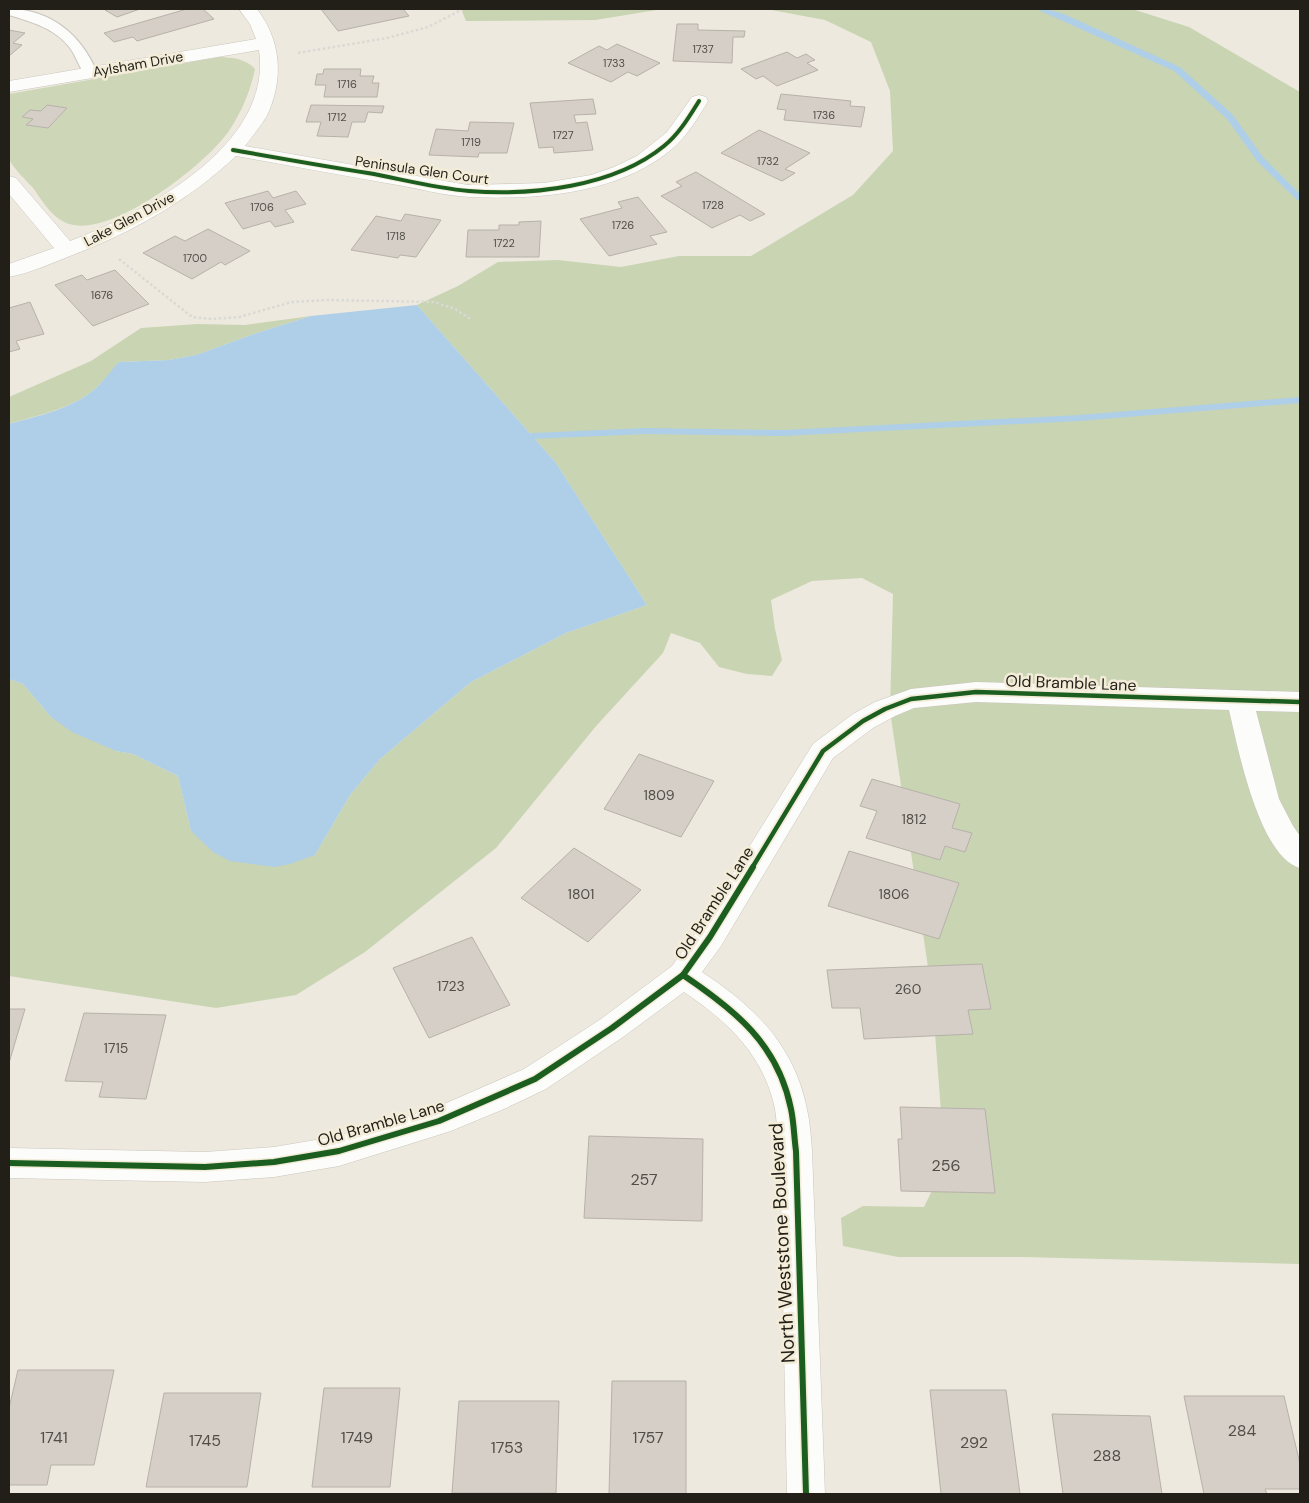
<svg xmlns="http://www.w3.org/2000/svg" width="1309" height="1503" viewBox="0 0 1309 1503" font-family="'DM Sans',sans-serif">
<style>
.green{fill:#cdd7b7}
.forest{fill:#c9d4b2}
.water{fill:#aecfe7}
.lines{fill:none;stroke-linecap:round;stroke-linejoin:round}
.stream{fill:#aecfe7;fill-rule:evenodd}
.building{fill:#d5cfc8;stroke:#b7b1aa}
.service-casing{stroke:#cac6be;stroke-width:2}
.minor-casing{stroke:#cac6be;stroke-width:1}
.path{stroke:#d9d9d6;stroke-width:2.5;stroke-dasharray:2.5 2.5;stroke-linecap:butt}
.service{fill:#fcfcfa;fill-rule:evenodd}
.minor{fill:#fcfcfa;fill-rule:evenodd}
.cycleway-far2-casing{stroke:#f3ecd8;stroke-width:6}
.cycleway-far1-casing{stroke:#f3ecd8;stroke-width:8}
.cycleway-casing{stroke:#f3ecd8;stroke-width:9}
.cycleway-far2{stroke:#1b5e20;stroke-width:4}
.cycleway-far1{stroke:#1b5e20;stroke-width:4.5}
.cycleway{stroke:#1b5e20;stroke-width:6}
.labels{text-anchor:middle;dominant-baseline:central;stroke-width:5;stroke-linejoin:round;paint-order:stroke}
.far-number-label{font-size:11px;fill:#514e47}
.far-street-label{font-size:14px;fill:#211f18;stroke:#f3ecd8}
.number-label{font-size:14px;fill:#514e47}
.street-label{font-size:16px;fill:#211f18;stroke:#f3ecd8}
.near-number-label{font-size:16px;fill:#514e47}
.near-street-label{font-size:19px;fill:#211f18;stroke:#f3ecd8}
</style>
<rect width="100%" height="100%" fill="#ede9de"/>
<!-- green -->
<path class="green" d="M219,57C233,58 245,58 255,69C250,92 242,111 229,131C205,165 117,233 74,225C54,222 44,203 33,188C27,181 12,167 9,159C6,151 9,105 9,94Z"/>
<!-- forest -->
<g class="forest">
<polygon points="464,9 663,9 595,20 466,21 462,11"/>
<polygon points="766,9 1132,9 1189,27 1300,92 1300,1264 1023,1257 898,1257 843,1246 841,1218 863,1206 924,1207 945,1164 932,994 890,711 893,594 862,578 812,581 771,600 775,629 782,660 772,676 747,674 719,667 700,643 671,633 663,653 597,725 496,848 365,952 296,995 216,1008 9,976 9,679 23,684 51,717 116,751 133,754 178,776 191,831 315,855 350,795 380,759 471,682 566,633 647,605 556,463 417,305 458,286 498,262 558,260 621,267 679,256 751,256 853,195 893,151 890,91 871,42 825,20"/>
<path d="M311,316L257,333L196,355L169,360L119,362C112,370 104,381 96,388C73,409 37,415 9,424V397L91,361L141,328L197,324L245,325Z"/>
</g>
<!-- water -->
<path class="water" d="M417,305L556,463L647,605L566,633L471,682L380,759L350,795L315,855L290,864L274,867L230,861L213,852L191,831L178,776L133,754L116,751L72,732L51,717L23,684L9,679V424C37,416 73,409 96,388C104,381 111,370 119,362L169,360L196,355L257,333L311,316Z"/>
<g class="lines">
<!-- stream -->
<g class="stream">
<polygon points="1036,9 1046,9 1064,14 1180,67 1233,115 1263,157 1300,194 1300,200 1297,200 1257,161 1227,119 1174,71"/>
<polygon points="1300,397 1300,403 1079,421 784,436 645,434 533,439 519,442 514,439 516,437 533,433 645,428 784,430 1079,415"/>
</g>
</g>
<!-- building -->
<g class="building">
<polygon points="108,9 140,9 117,17 105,10"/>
<polygon points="187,9 203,9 214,19 137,41 133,37 114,42 104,33"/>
<polygon points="321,9 403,9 409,16 338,31"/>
<polygon points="677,24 698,24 698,30 745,31 744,37 733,37 732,63 673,61"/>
<polygon points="9,30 25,33 13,43 22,45 9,56"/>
<polygon points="617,44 660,63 637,76 628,72 611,82 568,63 599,46 607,50"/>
<polygon points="787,52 797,58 806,54 815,60 807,63 818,70 777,86 763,76 756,79 741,69"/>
<polygon points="324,69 361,69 360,76 374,76 372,83 379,83 377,97 324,97 326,85 315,85 317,74 323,74"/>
<polygon points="781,94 851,101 850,106 865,107 861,127 784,120 786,110 777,109"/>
<polygon points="593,99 596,114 574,115 576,123 587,122 593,150 554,153 553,147 539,148 530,103"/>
<polygon points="47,105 67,108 48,128 26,125 33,119 22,117 30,110 41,111"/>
<polygon points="311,105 384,106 382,113 368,112 365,122 352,122 348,137 317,136 321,122 306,122"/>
<polygon points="470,122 514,123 507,153 479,153 478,157 429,155 436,129 468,131"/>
<polygon points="759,130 810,153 785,169 795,173 782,181 721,153"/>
<polygon points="696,172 765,214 750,221 740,215 712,228 661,196 682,186 676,182"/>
<polygon points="268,191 273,198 296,191 306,204 285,210 294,222 275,227 270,221 243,229 225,203"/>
<polygon points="638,197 667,232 650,236 657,244 609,256 580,219 622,208 618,202"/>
<polygon points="405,214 441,220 416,257 400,255 398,258 351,250 376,216 401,221"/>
<polygon points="541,221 539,257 466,257 468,230 499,230 499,225 519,225 519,222"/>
<polygon points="208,229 250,251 225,265 221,262 192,279 143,253 175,236 185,241"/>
<polygon points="115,270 149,304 93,326 55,285 82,275 87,280"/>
<polygon points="30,302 44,334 16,341 20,349 9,352 9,308"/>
<polygon points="639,754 714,781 681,837 604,809"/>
<polygon points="872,779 960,804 952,828 972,833 965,852 945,846 940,860 866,838 877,811 860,806"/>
<polygon points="574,848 641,890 588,942 521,898"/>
<polygon points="849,851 959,883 939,939 828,906"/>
<polygon points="472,937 510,1005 429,1038 393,968"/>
<polygon points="982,964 991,1009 968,1010 973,1034 864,1039 860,1008 832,1008 827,970"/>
<polygon points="9,1009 25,1009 9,1063"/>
<polygon points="84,1013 166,1015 146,1099 99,1097 103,1082 65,1081"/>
<polygon points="900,1107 985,1109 995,1193 901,1191 898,1139 902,1139"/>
<polygon points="589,1136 703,1139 702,1221 584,1218"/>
<polygon points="18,1370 114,1370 94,1465 51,1465 47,1485 9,1485 9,1408"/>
<polygon points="612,1381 686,1381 686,1494 609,1494"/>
<polygon points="324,1388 400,1388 390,1487 312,1487"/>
<polygon points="930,1390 1006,1390 1020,1494 941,1494"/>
<polygon points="164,1393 261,1393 247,1487 146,1487"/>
<polygon points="1184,1396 1284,1396 1300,1464 1300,1489 1265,1489 1267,1494 1204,1494"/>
<polygon points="459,1401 559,1401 556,1493 452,1493"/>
<polygon points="1052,1414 1150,1416 1162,1494 1063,1494"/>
</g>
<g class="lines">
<defs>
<path id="service" d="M9,9C51,9 81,35 97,72L95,75H85C79,67 76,56 70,48C55,28 31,22 9,15Z"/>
<g id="minor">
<path d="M239,9H257C280,39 284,75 269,111C264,123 253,135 245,146L468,185L544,183L591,175L614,167L637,156L667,132L692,97L699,95L706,97L708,101C698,118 687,136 672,149C619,194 537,200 470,197C444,196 418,188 392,184C340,175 288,165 236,156C188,201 131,233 70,256C50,264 30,273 9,277V264L54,248L9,194V176L16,178L70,241C145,212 273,146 259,50L9,92V81L256,39L250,24Z"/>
<path d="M976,682L1300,692V712L1256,711L1279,799L1293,826L1300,836V868C1259,857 1238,748 1229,710L976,702L914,708L895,716L873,728L833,758L721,946L702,972C755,1007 794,1045 807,1109C810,1123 811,1137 812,1151L825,1494H787L780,1151C778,1137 777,1123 775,1109C764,1055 727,1021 684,992L623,1037L546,1089L504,1109L451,1131L339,1166L274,1177L205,1182L9,1178V1148L205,1152L274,1147L339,1136L435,1108L524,1069L601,1019L672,966L699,928L813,744L853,714L875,702L911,689Z"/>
</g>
</defs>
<!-- service casing -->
<use href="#service" class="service-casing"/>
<!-- minor casing -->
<use href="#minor" class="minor-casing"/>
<!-- path -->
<g class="path">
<polyline points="298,53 387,38 428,27 463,9"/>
<polyline points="119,259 192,317 212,319 239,317 292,302 328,300 434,302 455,309 472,320"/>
</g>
<!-- service -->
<use href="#service" class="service"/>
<!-- minor -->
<use href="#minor" class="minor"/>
<defs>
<path id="cycleway-far2" d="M233,150C278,158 323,166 368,173C401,179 435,188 469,191C531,196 614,187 664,146C679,134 689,117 699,101"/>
<polyline id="cycleway-far1" points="752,868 823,751 863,721 885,709 911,699 976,692 1300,702"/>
<g id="cycleway">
<path d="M683,975C735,1010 778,1044 791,1109C794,1123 794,1137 796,1151L806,1494"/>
<polyline points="9,1163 205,1167 274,1162 339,1151 439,1121 535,1079 612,1028 683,975 710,937 753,867"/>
</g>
</defs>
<!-- cycleway-far2 casing -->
<use href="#cycleway-far2" class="cycleway-far2-casing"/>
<!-- cycleway-far1 casing -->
<use href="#cycleway-far1" class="cycleway-far1-casing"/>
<!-- cycleway casing -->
<use href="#cycleway" class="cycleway-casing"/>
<!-- cycleway-far2 -->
<use href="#cycleway-far2" class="cycleway-far2"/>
<!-- cycleway-far1 -->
<use href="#cycleway-far1" class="cycleway-far1"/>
<!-- cycleway -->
<use href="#cycleway" class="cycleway"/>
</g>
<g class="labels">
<!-- far-number labels -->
<g class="far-number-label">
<text x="703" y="49">1737</text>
<text x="614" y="63">1733</text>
<text x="347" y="84">1716</text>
<text x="824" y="115">1736</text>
<text x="337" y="117">1712</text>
<text x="563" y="135">1727</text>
<text x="471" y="142">1719</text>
<text x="768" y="161">1732</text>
<text x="713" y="205">1728</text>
<text x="262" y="207">1706</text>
<text x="623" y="225">1726</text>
<text x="396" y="236">1718</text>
<text x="504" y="243">1722</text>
<text x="195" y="258">1700</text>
<text x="102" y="295">1676</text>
</g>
<!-- far-street labels -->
<g class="far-street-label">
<text transform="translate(138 64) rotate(-10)">Aylsham Drive</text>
<text transform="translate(422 170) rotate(8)">Peninsula Glen Court</text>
<text transform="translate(129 219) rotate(-28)">Lake Glen Drive</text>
</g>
<!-- number labels -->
<g class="number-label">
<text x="659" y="795">1809</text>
<text x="914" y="819">1812</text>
<text x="581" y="894">1801</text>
<text x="894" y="894">1806</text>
<text x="451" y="986">1723</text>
<text x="908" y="989">260</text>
<text x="116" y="1048">1715</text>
</g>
<!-- street labels -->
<g class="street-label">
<text transform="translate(1071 683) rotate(2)">Old Bramble Lane</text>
<text transform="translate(714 903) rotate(-57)">Old Bramble Lane</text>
<text transform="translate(381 1123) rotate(-16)">Old Bramble Lane</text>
</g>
<!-- near-number labels -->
<g class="near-number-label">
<text x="946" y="1165">256</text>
<text x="644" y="1179">257</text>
<text x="1242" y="1430">284</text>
<text x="54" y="1437">1741</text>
<text x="357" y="1437">1749</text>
<text x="648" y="1437">1757</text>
<text x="205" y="1440">1745</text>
<text x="974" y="1442">292</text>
<text x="507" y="1447">1753</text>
<text x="1107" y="1455">288</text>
</g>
<!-- near-street labels -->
<g class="near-street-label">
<text transform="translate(782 1243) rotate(-93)">North Weststone Boulevard</text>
</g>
</g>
<!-- border -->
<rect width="1309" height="1503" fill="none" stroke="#211f18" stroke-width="20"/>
</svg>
